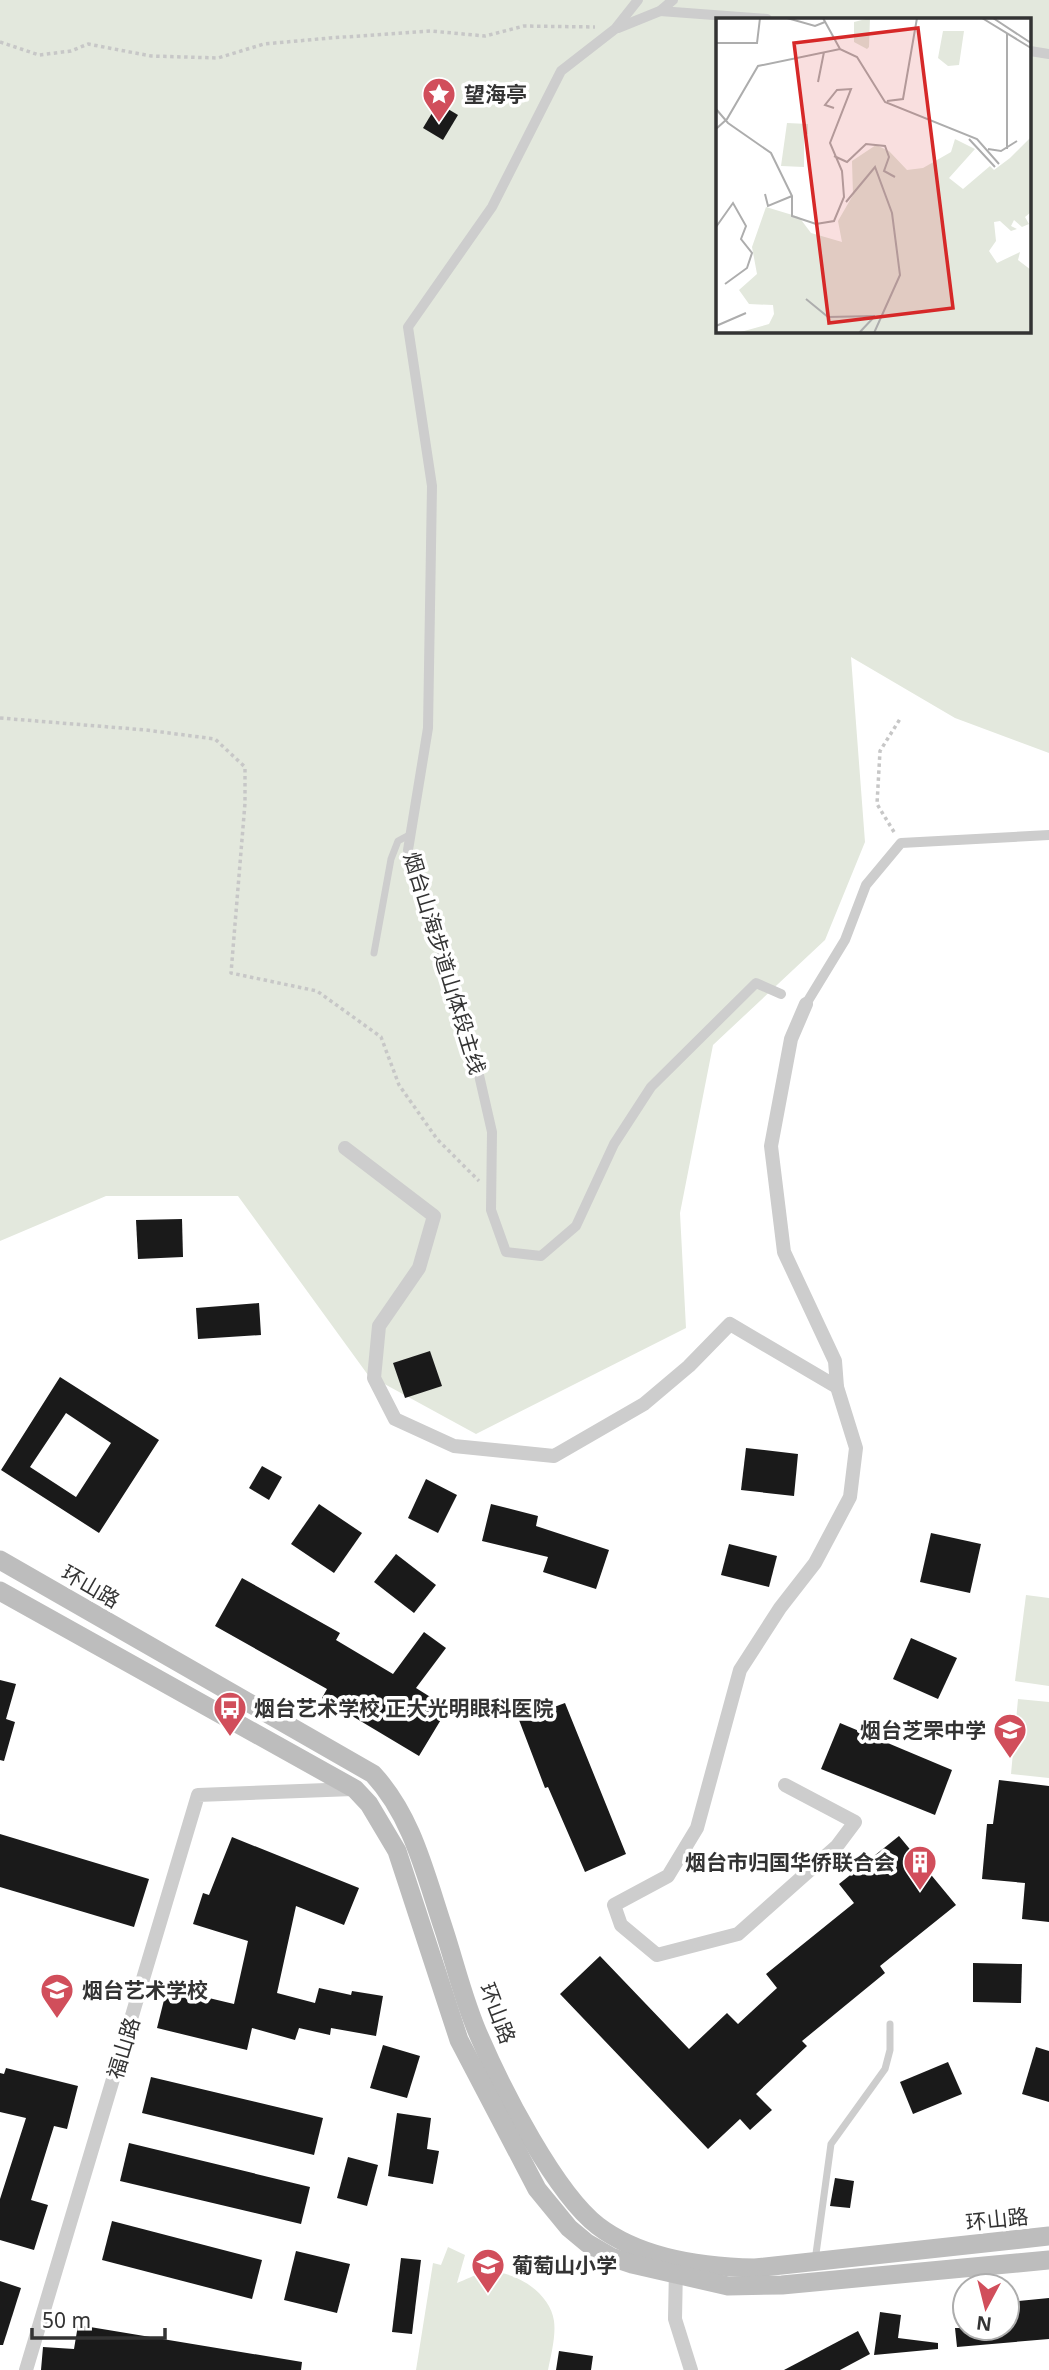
<svg xmlns="http://www.w3.org/2000/svg" width="1049" height="2370" viewBox="0 0 1049 2370" font-family="'Noto Sans','Noto Sans SC',sans-serif">
<style>
.green{fill:#e3e8dd;fill-rule:evenodd}
.building{fill:#1a1a1a;fill-rule:evenodd}
.lines{fill:none;stroke-linecap:round;stroke-linejoin:round}
.path{stroke:#c7c7c7;stroke-width:3.5;stroke-dasharray:3.5 3.5;stroke-linecap:butt}
.service{stroke:#cdcdcd;stroke-width:7}
.pedestrian{stroke:#cdcdcd;stroke-width:10}
.minor{stroke:#cdcdcd;stroke-width:14}
.secondary{stroke:#bdbdbd;stroke-width:19}
.labels{text-anchor:middle;dominant-baseline:central;stroke-width:7;stroke-linejoin:round;paint-order:stroke}
.poi-label{font-size:21px;font-weight:bold;fill:#333;stroke:#fff;text-anchor:start}
.street-label{font-size:21px;fill:#333;stroke:#fff}
.inset-road{fill:none;stroke:#adadad;stroke-width:2}
.view{fill:#d62828;fill-opacity:0.15;stroke:#d62828;stroke-width:3.5}
.inset-edge{fill:none;stroke:#333;stroke-width:3.5}
</style>
<rect width="100%" height="100%" fill="#fff"/>
<!-- green -->
<g class="green">
<path d="M0,0H1049V753L955,718L851,657L865,842L825,940L713,1045L680,1213L686,1328L476,1434L368,1375L238,1196H106L0,1241ZM718,19H1030V331H718Z"/>
<polygon points="1026,1595 1049,1598 1049,1686 1015,1681"/>
<polygon points="1018,1699 1049,1702 1049,1778 1011,1774"/>
<path d="M448,2247L465,2255L457,2283C465,2280 474,2275 482,2273C510,2267 550,2291 554,2321C556,2336 551,2355 548,2370H416L433,2263L441,2265Z"/>
</g>
<!-- building -->
<g class="building">
<polygon points="438,103 458,115 443,140 423,128"/>
<polygon points="182,1219 183,1257 138,1259 136,1220"/>
<polygon points="259,1303 261,1335 198,1339 196,1308"/>
<polygon points="430,1351 442,1386 405,1398 393,1363"/>
<path d="M60,1377L159,1440L99,1533L1,1470ZM66,1413L111,1443L76,1497L30,1467Z"/>
<polygon points="746,1448 798,1454 794,1496 741,1490"/>
<polygon points="262,1466 282,1477 269,1500 249,1488"/>
<polygon points="426,1479 457,1495 438,1533 408,1518"/>
<polygon points="319,1504 362,1533 334,1573 291,1544"/>
<polygon points="491,1504 538,1516 536,1526 609,1550 596,1589 543,1572 548,1557 482,1541"/>
<polygon points="931,1533 981,1544 970,1593 920,1582"/>
<polygon points="729,1544 777,1556 769,1587 721,1575"/>
<polygon points="396,1554 436,1585 414,1613 374,1582"/>
<polygon points="242,1578 340,1633 336,1640 393,1674 424,1632 446,1648 416,1688 448,1708 419,1756 322,1698 327,1689 215,1626"/>
<polygon points="911,1638 957,1658 938,1699 893,1679"/>
<polygon points="0,1680 16,1684 6,1719 15,1722 4,1761 0,1760"/>
<polygon points="565,1703 626,1854 585,1872 548,1787 545,1788 519,1720"/>
<polygon points="840,1723 952,1770 935,1815 821,1769"/>
<polygon points="999,1780 1049,1786 1049,1922 1022,1919 1025,1883 982,1879 987,1824 993,1824"/>
<polygon points="0,1834 149,1879 134,1927 0,1887"/>
<polygon points="899,1836 956,1905 880,1966 885,1973 802,2041 807,2046 756,2094 772,2110 750,2130 740,2119 708,2149 560,1994 600,1956 689,2049 727,2013 738,2024 777,1988 766,1974 854,1903 839,1884"/>
<polygon points="232,1837 359,1888 344,1925 296,1906 277,1993 315,2003 319,1988 351,1995 352,1991 383,1996 376,2036 331,2028 330,2035 299,2028 295,2040 252,2028 247,2050 157,2028 167,1988 234,2004 248,1941 193,1924 203,1893 209,1895"/>
<polygon points="973,1963 1022,1964 1021,2003 973,2002"/>
<polygon points="383,2045 420,2056 407,2098 370,2088"/>
<polygon points="1036,2047 1049,2051 1049,2102 1022,2094"/>
<polygon points="948,2062 962,2094 913,2114 900,2082"/>
<polygon points="6,2068 78,2086 67,2129 54,2126 31,2200 48,2205 34,2250 0,2240 0,2199 26,2118 0,2112 0,2073 4,2074"/>
<polygon points="151,2077 323,2118 314,2155 142,2113"/>
<polygon points="397,2113 431,2118 427,2149 439,2151 433,2184 388,2176"/>
<polygon points="129,2143 310,2187 301,2224 120,2181"/>
<polygon points="348,2157 378,2165 367,2206 337,2198"/>
<polygon points="835,2178 854,2181 850,2208 830,2206"/>
<polygon points="112,2221 262,2260 252,2299 102,2260"/>
<polygon points="296,2251 350,2264 337,2313 284,2300"/>
<polygon points="401,2258 421,2260 412,2334 392,2332"/>
<polygon points="0,2281 21,2288 3,2345 0,2345"/>
<polygon points="1049,2298 1049,2339 957,2347 955,2328 1007,2328 1007,2302"/>
<polygon points="880,2312 901,2315 898,2338 938,2343 938,2349 874,2355"/>
<polygon points="78,2325 302,2362 301,2370 41,2370 43,2347 74,2349"/>
<polygon points="858,2331 870,2354 840,2370 784,2370"/>
<polygon points="559,2351 593,2356 591,2370 556,2370"/>
</g>
<g class="lines">
<!-- path -->
<g class="path">
<polyline points="0,42 39,55 71,51 88,44 151,56 218,58 264,44 330,38 431,31 485,36 524,26 595,27"/>
<polyline points="0,718 146,730 215,739 245,767 245,803 231,973 317,991 381,1037 399,1085 437,1139 479,1181"/>
<polyline points="894,832 877,804 880,751 900,719"/>
</g>
<!-- service -->
<g class="service">
<polyline points="374,953 391,859 398,841 411,834"/>
<polyline points="815,2261 831,2144 885,2069 890,2050 890,2024"/>
</g>
<!-- pedestrian -->
<g class="pedestrian">
<polyline points="638,0 615,29 561,71 492,207 408,327 432,486 428,728 408,850 471,1040 492,1132 491,1210 506,1252 541,1256 576,1226 614,1144 651,1087 756,983 781,994"/>
<polyline points="660,11 767,19"/>
<polyline points="618,28 660,11 673,0"/>
<polyline points="1030,51 1049,54"/>
<polyline points="806,1004 845,940 866,885 901,843 1049,835"/>
</g>
<!-- minor -->
<g class="minor">
<polyline points="345,1148 434,1216 419,1268 379,1326 374,1378 395,1419 454,1446 554,1456 644,1404 689,1366 730,1324 837,1387"/>
<polyline points="785,1785 855,1822 837,1846 738,1934 657,1955 621,1925 614,1905 668,1876 697,1828 740,1670 780,1608 815,1563 850,1497 856,1448 837,1387 835,1361 784,1252 771,1146 791,1039 806,1004"/>
<polyline points="676,2267 675,2319 691,2370"/>
<polyline points="26,2370 198,1795 353,1789"/>
</g>
<!-- secondary -->
<g class="secondary">
<path d="M0,1560L373,1774C412,1816 425,1873 443,1927C455,1963 464,2003 480,2038C502,2089 555,2193 598,2226C640,2258 703,2267 755,2268L1049,2236"/>
<polyline points="0,1591 355,1789 369,1804 397,1851 459,2040 537,2189 569,2228 587,2243 611,2257 632,2264 728,2286 782,2285 1049,2260"/>
</g>
</g>
<!-- icons -->
<defs>
<symbol id="sight-pin" viewBox="-11 -11 22 30"><path d="M0 17L-7.5 6A9.5 9.5 0 1 1 7.5 6Z" fill="#d14e5b" stroke="#fff"/><path d="M0-6L1.8-2.2L6-1.7L2.9 1.2L3.7 5.4L0 3.3L-3.7 5.4L-2.9 1.2L-6-1.7L-1.8-2.2Z" fill="#fff"/></symbol>
<symbol id="bus-pin" viewBox="-11 -11 22 30"><path d="M0 17L-7.5 6A9.5 9.5 0 1 1 7.5 6Z" fill="#d14e5b" stroke="#fff"/><path d="M-5-6H5V4H4V6H2V4H-2V6H-4V4H-5ZM-3.5-4V0h7V-4ZM-3.5 1.2v1.5H-2V1.2ZM2 1.2v1.5H3.5V1.2Z" fill="#fff"/></symbol>
<symbol id="school-pin" viewBox="-11 -11 22 30"><path d="M0 17L-7.5 6A9.5 9.5 0 1 1 7.5 6Z" fill="#d14e5b" stroke="#fff"/><path d="M0-5L7-2L0 1L-7-2ZM-4 1L0 2.5L4 1V4Q0 6-4 4Z" fill="#fff"/></symbol>
<symbol id="building-pin" viewBox="-11 -11 22 30"><path d="M0 17L-7.5 6A9.5 9.5 0 1 1 7.5 6Z" fill="#d14e5b" stroke="#fff"/><path d="M-4-6H4V6H1V3H-1V6H-4ZM-2.5-4.3h1.7v1.8h-1.7ZM.8-4.3h1.7v1.8H.8ZM-2.5-1h1.7V.8h-1.7ZM.8-1h1.7V.8H.8Z" fill="#fff"/></symbol>
</defs>
<g fill-rule="evenodd">
<use href="#sight-pin" x="420" y="75" width="38" height="52"/>
<use href="#bus-pin" x="211" y="1689" width="38" height="52"/>
<use href="#school-pin" x="991" y="1711" width="38" height="52"/>
<use href="#building-pin" x="901" y="1843" width="38" height="52"/>
<use href="#school-pin" x="38" y="1971" width="38" height="52"/>
<use href="#school-pin" x="469" y="2246" width="38" height="52"/>
</g>
<g class="labels">
<!-- poi labels -->
<g class="poi-label">
<text x="464" y="94">望海亭</text>
<text x="254" y="1708">烟台艺术学校 正大光明眼科医院</text>
<text x="986" y="1730" text-anchor="end">烟台芝罘中学</text>
<text x="895" y="1862" text-anchor="end">烟台市归国华侨联合会</text>
<text x="82" y="1990">烟台艺术学校</text>
<text x="512" y="2265">葡萄山小学</text>
</g>
<!-- street labels -->
<g class="street-label">
<text transform="translate(445 963) rotate(73)">烟台山海步道山体段主线</text>
<text transform="translate(91 1586) rotate(30)">环山路</text>
<text transform="translate(498 2013) rotate(69)">环山路</text>
<text transform="translate(123 2048) rotate(-73)">福山路</text>
<text transform="translate(997 2219) rotate(-6)">环山路</text>
</g>
</g>
<!-- overview -->
<g transform="translate(716 18)">
<rect width="315" height="315" fill="#fff"/>
<path d="M154,0L153,29L151,31L138,24V4ZM227,13H248L243,47L232,48L222,40ZM71,105L92,106V116L88,117V149L65,148ZM315,119V194L309,199L313,206L306,209L298,202L295,208L301,211L295,213L284,203L278,204L280,223L273,233L281,245L304,234L302,242L315,252V315H21L53,306L58,296L57,287L33,286L23,272L41,256L36,229L50,189L83,199L95,215L126,224L122,203L137,177L136,143L160,127L173,133L191,152L207,150L235,134L239,121L259,131L233,160L247,171L274,148L278,152L294,140Z" fill="#e3e8dd"/>
<path class="inset-road" d="M71,0L99,8L109,4M107,0L124,31M266,0L315,30M277,0L315,25M0,25H41L44,0M102,64L108,34M171,83L187,81L201,0M0,91L12,105L55,135L76,178V198L100,206L118,203L128,179L126,153L114,125L135,71L121,72L109,87L118,90M0,111L11,101L42,48L124,31L141,39L169,84L261,121L283,146M253,121L279,149M272,131L285,133L301,123M291,131V15M118,138L131,144L150,126L169,128L173,139L168,153L179,159M49,176L52,188L76,178M130,184L159,149L176,195L184,257L158,315M0,209L17,185L30,208L25,221L36,235L31,250L9,266M90,281L112,299L159,298M0,308L30,295M143,315L159,298"/>
<path class="view" d="M202,10L237,290L113,305L78,25Z"/>
<rect width="315" height="315" class="inset-edge"/>
</g>
<!-- north arrow -->
<g transform="translate(986 2307) rotate(187)"><circle r="33" fill="#ffffff" stroke="#adadad" stroke-width="2"/>
<path d="M0-5L12 26L0 18L-12 26Z" fill="#d14e5b"/>
<text y="-10" font-size="19" font-weight="bold" text-anchor="middle" fill="#333333">N</text>
</g>
<!-- scale -->
<path d="M32 2328v10h133v-10" fill="none" stroke="#333333" stroke-width="3.5"/>
<text x="42" y="2328" font-size="21" fill="#333333" stroke="#ffffff" stroke-width="5" paint-order="stroke">50 m</text>
</svg>
